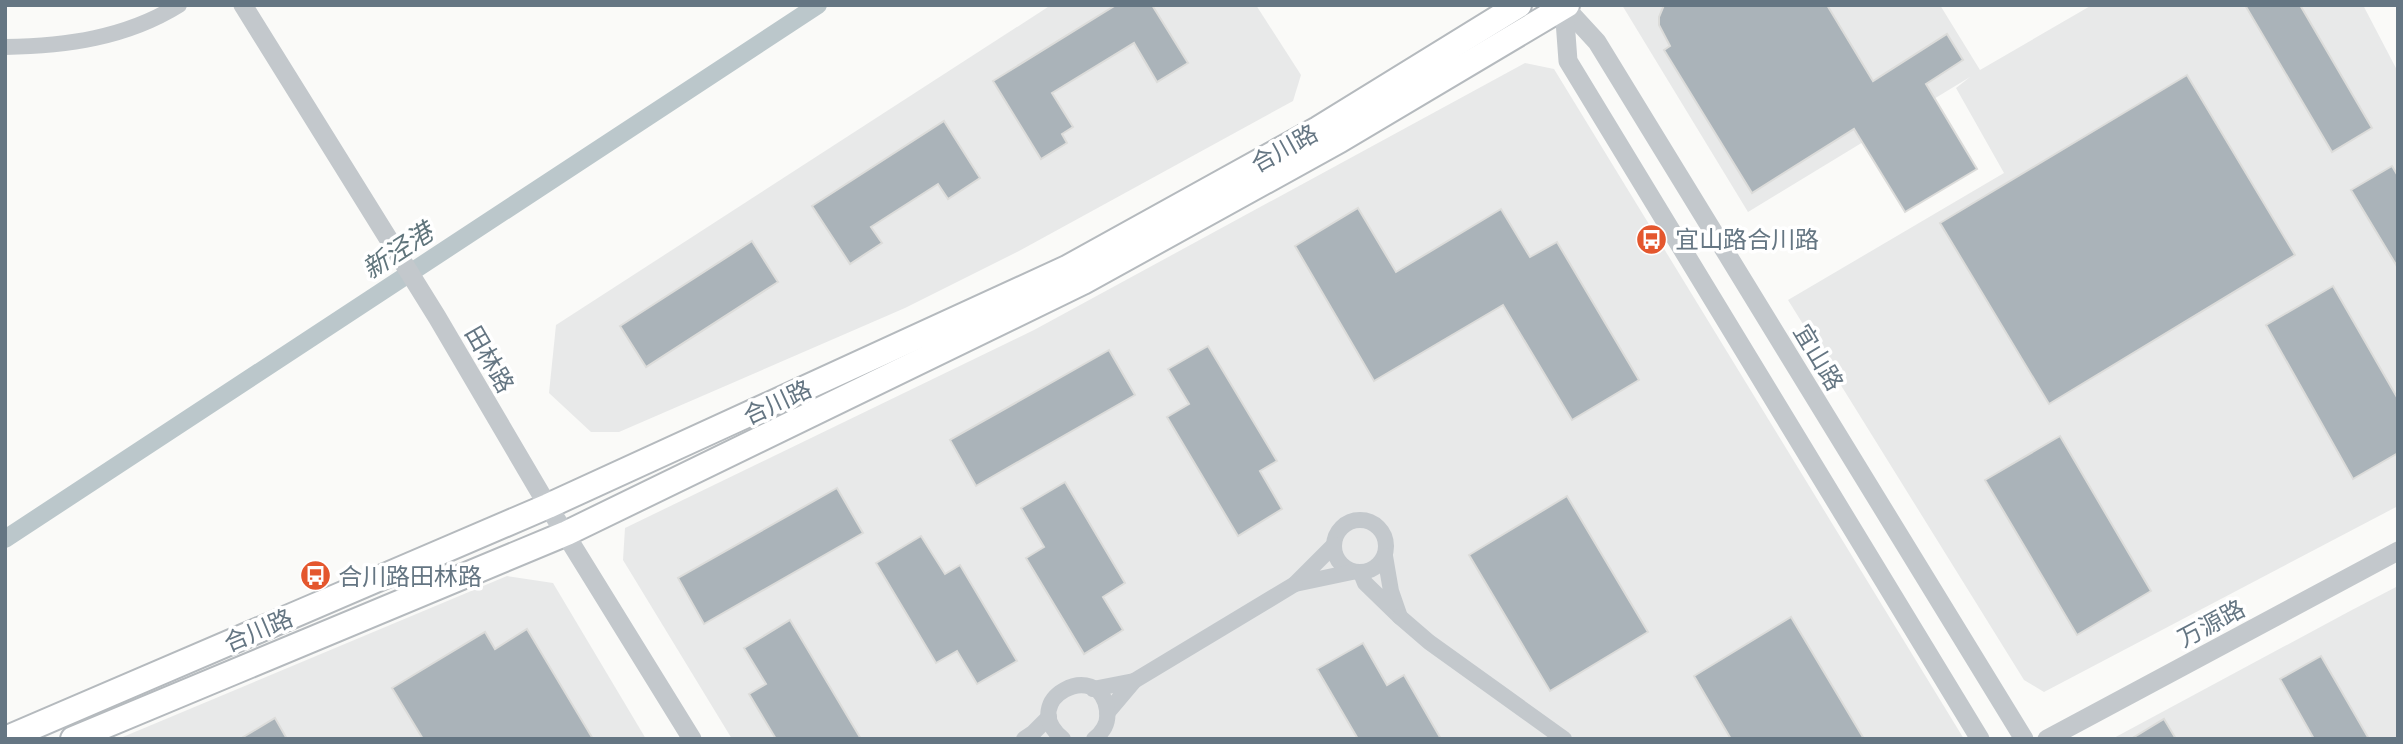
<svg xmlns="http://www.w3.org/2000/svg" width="2403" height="744" viewBox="0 0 2403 744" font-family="'IBM Plex Sans','Noto Sans SC',sans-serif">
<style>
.built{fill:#e8e9e9}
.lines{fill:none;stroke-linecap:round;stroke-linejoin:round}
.canal{stroke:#bbc7cb;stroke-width:18}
.building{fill:#aab3b9;stroke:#dcdcda;stroke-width:2}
.primary-casing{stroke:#b5babe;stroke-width:28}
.minor{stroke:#c3c8cc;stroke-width:16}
.tertiary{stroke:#c3c8cc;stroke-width:19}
.primary{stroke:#fff;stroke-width:24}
.labels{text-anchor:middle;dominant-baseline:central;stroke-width:7;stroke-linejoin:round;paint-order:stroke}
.street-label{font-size:24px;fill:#657683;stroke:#fff}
.poi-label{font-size:24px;fill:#657683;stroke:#fff;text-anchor:start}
.water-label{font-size:26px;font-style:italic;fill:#60757c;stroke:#fff}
</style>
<rect width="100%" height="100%" fill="#fafaf8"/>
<!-- built -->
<g class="built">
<polygon points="1051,5 1256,5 1301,75 1293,101 1019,251 905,308 619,432 591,432 549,393 556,325"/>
<polygon points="1622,5 1940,5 1980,70 2092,5 2363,5 2398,72 2398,506 2044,692 2024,680 1788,300 2004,173 1956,88 1970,77 1748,212"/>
<polygon points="1525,63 1554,69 1964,739 732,739 623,560 625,528 1034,330"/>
<polygon points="507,576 553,583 646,739 118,739"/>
<polygon points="2398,586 2398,739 2112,739 2350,611"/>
</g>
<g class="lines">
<!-- canal -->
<polyline class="canal" points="5,539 818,5"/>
</g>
<!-- building -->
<g class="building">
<polygon points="1116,5 1152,5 1188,63 1157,82 1134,43 1052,93 1073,127 1062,134 1067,143 1041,159 993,81"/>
<polygon points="1664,5 1827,5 1873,81 1947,34 1963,60 1926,84 1977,169 1905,212 1854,129 1752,193 1664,50 1670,46 1659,25 1659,17"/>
<polygon points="2245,5 2300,5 2372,128 2332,152"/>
<polygon points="2187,75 2295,255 2049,404 1940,223"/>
<polygon points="944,121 980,178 948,199 938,184 871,227 882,243 850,264 812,206"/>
<polygon points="2392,166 2398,176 2398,268 2351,190"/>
<polygon points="1358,208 1396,272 1501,209 1530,257 1557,242 1639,380 1572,420 1503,305 1374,381 1295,246"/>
<polygon points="752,241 778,282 646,367 620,326"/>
<polygon points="2333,286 2398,399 2398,453 2353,479 2266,325"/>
<polygon points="1208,346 1277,461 1260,471 1282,509 1238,536 1167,417 1189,404 1168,369"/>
<polygon points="1109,350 1135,395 976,486 950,440"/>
<polygon points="2060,436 2151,591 2077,635 1985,480"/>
<polygon points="1065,482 1125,583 1103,597 1123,630 1084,654 1026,558 1044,547 1021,508"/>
<polygon points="837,488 863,533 704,624 678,578"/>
<polygon points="1567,496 1648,632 1550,691 1469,555"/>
<polygon points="921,536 945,574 960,565 1017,661 977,684 957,651 936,663 876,563"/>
<polygon points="1791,617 1864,739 1731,739 1694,676"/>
<polygon points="790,620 861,739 776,739 749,694 766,684 744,648"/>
<polygon points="527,629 593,739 423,739 392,688 485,632 495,649"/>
<polygon points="1363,643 1387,685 1404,675 1441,739 1358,739 1317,669"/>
<polygon points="2321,656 2369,739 2314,739 2280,679"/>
<polygon points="275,718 287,739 240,739"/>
<polygon points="2164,719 2176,739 2131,739"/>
</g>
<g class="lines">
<defs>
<g id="primary">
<polyline points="5,739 548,506 1067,268 1318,129 1519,5"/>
<polyline points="73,739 567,533 1083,282 1340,140 1567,5"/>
</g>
</defs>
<!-- primary casing -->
<use href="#primary" class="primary-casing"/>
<!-- minor -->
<g class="minor">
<path d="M5,47C66,46 126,38 179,5"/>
<circle cx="1360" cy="546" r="26"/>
<polyline points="1334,545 1295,584 1352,572"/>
<polyline points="1361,573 1365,583 1400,617 1391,591 1385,556"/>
<polyline points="1400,617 1429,642 1564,739"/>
<polyline points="1134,681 1295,584"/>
<polyline points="1093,689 1134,681 1107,713"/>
<polyline points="1024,739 1033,733 1049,717"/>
<path d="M1063,739C1015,700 1100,657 1107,710C1109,722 1103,732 1094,739"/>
</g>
<!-- tertiary -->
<g class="tertiary">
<polyline points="243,5 437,317 548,506 692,739"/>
<polyline points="1563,5 1597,42 2024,739"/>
<polyline points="1564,7 1568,61 1980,739"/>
<polyline points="2047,739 2398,551"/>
</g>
<!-- primary -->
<use href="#primary" class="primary"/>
</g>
<!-- icons -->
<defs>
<symbol id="bus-disc" viewBox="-11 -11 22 22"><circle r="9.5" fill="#e4572e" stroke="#fff"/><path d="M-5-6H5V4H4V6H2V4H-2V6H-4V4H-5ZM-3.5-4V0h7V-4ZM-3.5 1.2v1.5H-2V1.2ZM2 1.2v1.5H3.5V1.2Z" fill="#fff"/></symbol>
</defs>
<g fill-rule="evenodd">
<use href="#bus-disc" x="1634" y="222" width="35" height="35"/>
<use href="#bus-disc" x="298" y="558" width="35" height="35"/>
</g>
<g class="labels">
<!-- street labels -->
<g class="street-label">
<text transform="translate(1284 148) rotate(-29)">合川路</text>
<text transform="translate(1819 357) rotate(59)">宜山路</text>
<text transform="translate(490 359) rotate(60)">田林路</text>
<text transform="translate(777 402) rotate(-25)">合川路</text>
<text transform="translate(2211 623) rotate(-28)">万源路</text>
<text transform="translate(258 630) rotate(-23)">合川路</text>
</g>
<!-- poi labels -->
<g class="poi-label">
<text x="1675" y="239">宜山路合川路</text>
<text x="338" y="576">合川路田林路</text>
</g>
<!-- water labels -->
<g class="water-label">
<text transform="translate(397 250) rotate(-33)">新泾港</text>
</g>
</g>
<!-- border -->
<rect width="2403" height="744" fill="none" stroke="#657683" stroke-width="14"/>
</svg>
